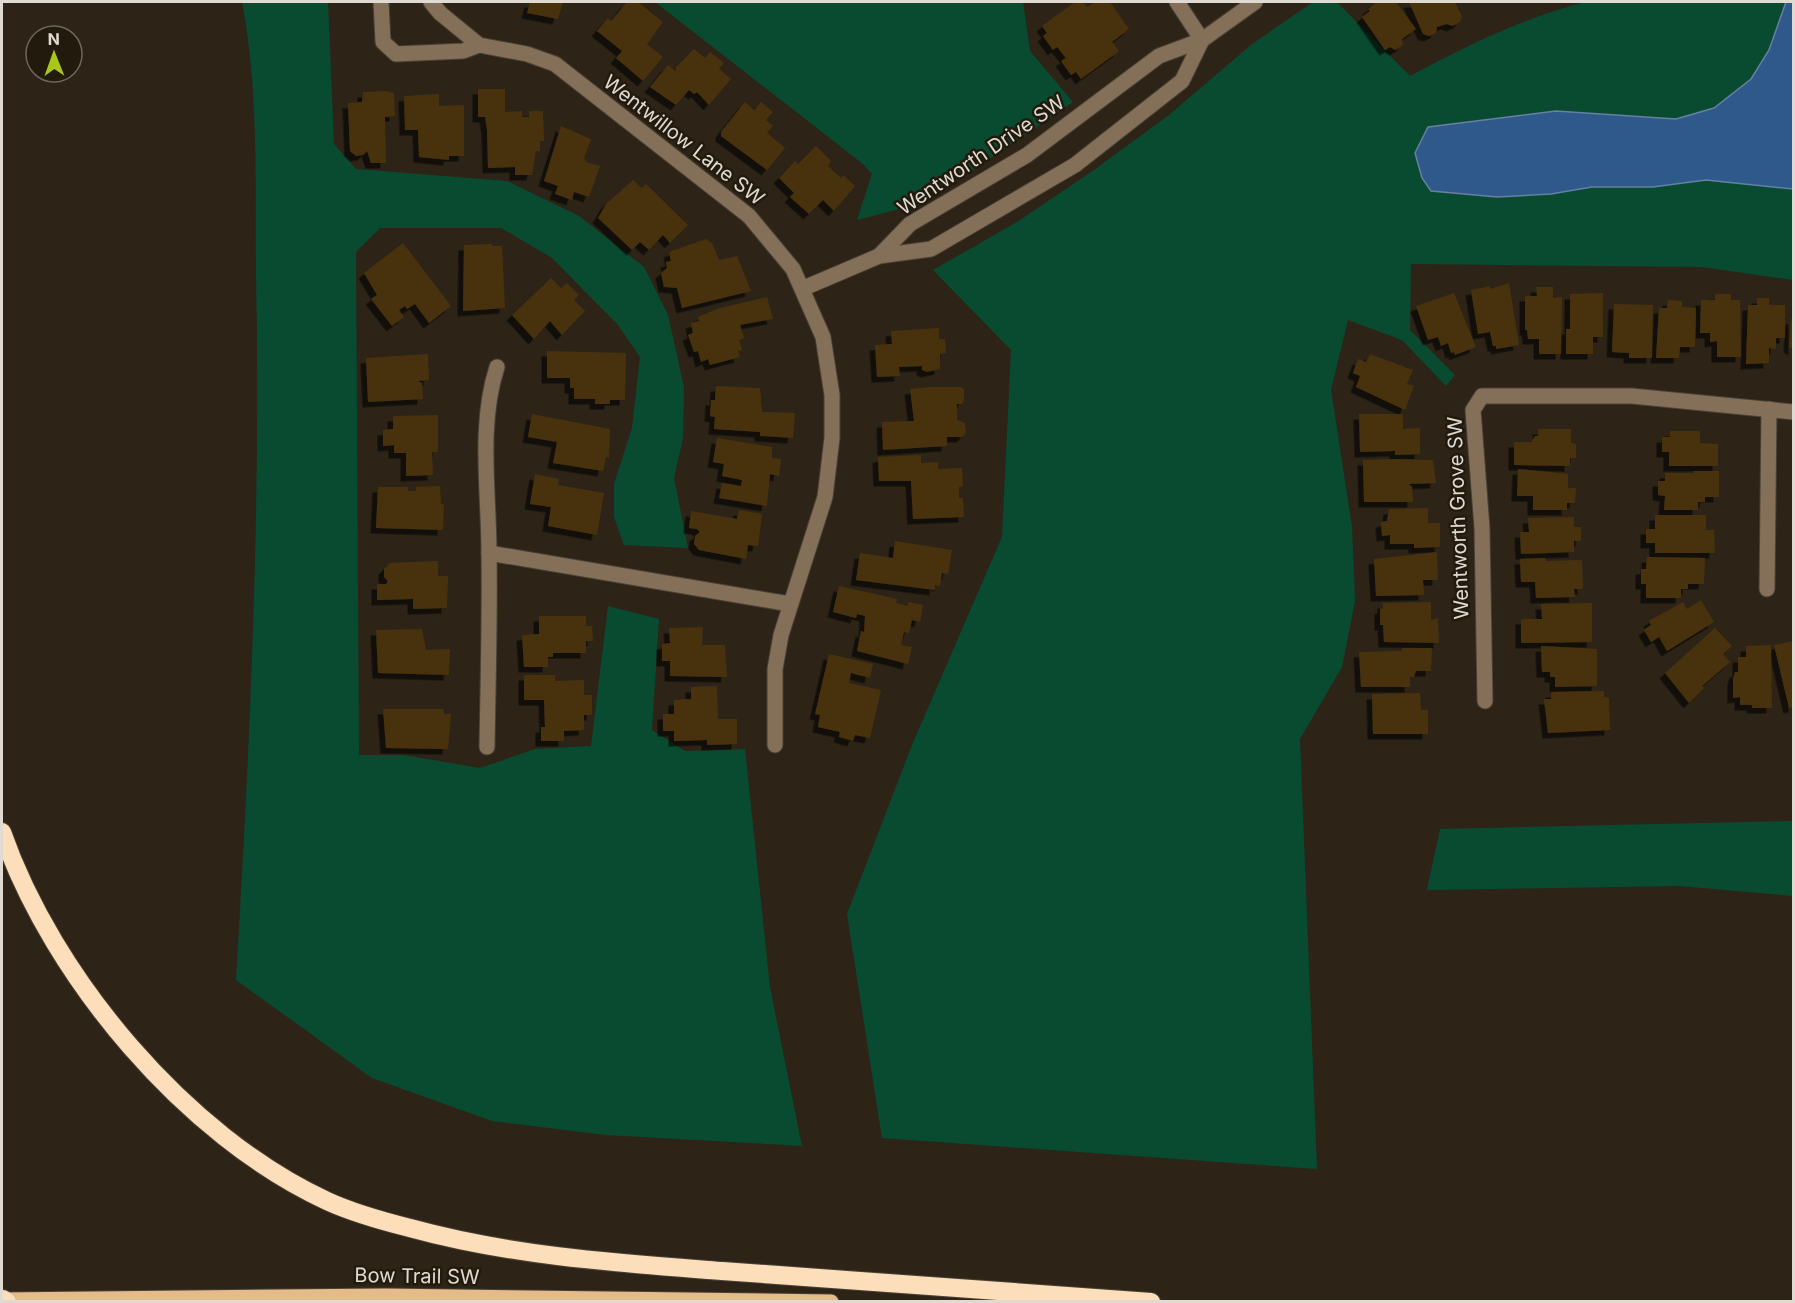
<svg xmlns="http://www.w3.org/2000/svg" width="1795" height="1303" viewBox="0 0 1795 1303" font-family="Inter,sans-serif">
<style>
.green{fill:#094b31}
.water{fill:#30598b;stroke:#6580a0;stroke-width:1.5}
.building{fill:#473210;filter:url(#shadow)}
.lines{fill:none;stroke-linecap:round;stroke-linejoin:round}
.minor-casing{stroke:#4a4135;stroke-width:17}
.major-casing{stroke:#4a4135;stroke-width:17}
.highway-casing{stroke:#4a4135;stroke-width:20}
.minor{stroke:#847059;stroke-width:15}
.major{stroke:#e5bb8a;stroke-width:15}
.highway{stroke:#fcdebb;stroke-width:18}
.labels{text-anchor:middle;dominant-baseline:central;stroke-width:5;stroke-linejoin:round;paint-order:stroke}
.street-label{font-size:20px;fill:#e0dad2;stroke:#231a0e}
</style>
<defs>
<filter id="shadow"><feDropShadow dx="-5.5" dy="5.5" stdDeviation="0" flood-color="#0009"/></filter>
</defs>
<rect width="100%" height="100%" fill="#2d2417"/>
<!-- green -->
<g class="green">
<path d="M242,2H328L334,144L356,169L507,181L579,216L644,267L668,315L684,387L683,438L674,478L688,548L624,545L614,517V484L632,428L640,357L618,325L552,258L501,228H380L356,252L359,755H404L480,768L535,749L591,746L608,606L659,619L652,730L685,751L745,749L770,987L802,1146L606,1135L492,1121L372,1078L236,980C250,745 261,508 256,272C255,182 259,90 242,2Z"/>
<polygon points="655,2 1023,2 1030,51 1073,102 969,173 903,208 857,220 872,174 863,164"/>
<path d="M1313,2H1337L1410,76C1466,46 1523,18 1585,2H1793V280L1702,267L1411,264L1410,330L1455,375L1446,386L1402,340L1348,320L1331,390L1352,527L1355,601L1342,667L1300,739L1317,1169L882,1138L847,914L912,745L1002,537L1011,350L933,270L1017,222L1094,170L1169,115L1252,44Z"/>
<polygon points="1793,821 1793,896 1679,886 1427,890 1440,829"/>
</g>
<!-- water -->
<polygon class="water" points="1786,2 1794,2 1793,189 1706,180 1653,187 1592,187 1551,194 1497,197 1431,191 1422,178 1415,153 1428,127 1556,111 1676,119 1714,108 1751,79 1769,50"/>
<!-- building -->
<g class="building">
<polygon points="530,2 563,2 558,19 527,13"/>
<polygon points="627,2 638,2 663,22 647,44 663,57 643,81 616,58 622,51 597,31 608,18 611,21"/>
<polygon points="1075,2 1083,2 1087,7 1095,2 1110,2 1129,29 1112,42 1119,51 1081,79 1076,72 1071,75 1061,61 1066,58 1057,47 1053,50 1043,36 1047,33 1042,26"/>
<polygon points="1373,2 1396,2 1416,29 1402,39 1403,45 1395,50 1390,47 1385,50 1362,17 1370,11 1368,9 1375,4"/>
<polygon points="1409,2 1455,2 1462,17 1460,22 1452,26 1447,24 1437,27 1436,33 1429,36 1423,34"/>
<polygon points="694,49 705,58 710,52 724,63 719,69 731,79 709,105 697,92 694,94 689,90 676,105 650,87 668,65 676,71 675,68"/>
<polygon points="478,89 505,89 505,112 522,111 522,117 529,117 529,111 543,111 544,141 540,141 540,151 536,151 532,175 515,175 515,167 488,168 487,129 485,117 478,117"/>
<polygon points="385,91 394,93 395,116 385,117 386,163 371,163 367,151 363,155 356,156 350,151 348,103 362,102 363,92"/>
<polygon points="439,94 439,106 464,105 464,156 449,156 449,160 419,157 418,130 405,130 404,96"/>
<polygon points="745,102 754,110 761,102 773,112 766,120 773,126 767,133 785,148 767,170 721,136 721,132"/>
<polygon points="561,126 591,139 584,158 586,162 600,166 589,197 574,192 572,200 555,194 558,186 544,181"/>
<polygon points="816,146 831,161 828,166 841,178 843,175 855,186 834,211 823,200 809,214 790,197 794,193 779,178 795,161 798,164"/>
<polygon points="633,180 641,188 646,184 688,225 670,243 663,235 649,250 640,242 632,250 598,218 606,204"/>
<polygon points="706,239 712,243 719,260 737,256 751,291 682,308 677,288 664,287 661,273 667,268 666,262 671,261 669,252"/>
<polygon points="403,243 451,306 429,323 415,304 407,309 405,306 399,310 404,317 392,326 371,299 377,295 364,273"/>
<polygon points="492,244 492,246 502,246 505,308 463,311 464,245"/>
<polygon points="551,278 561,288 567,283 579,295 574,300 585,311 562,335 550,321 534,339 512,315"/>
<polygon points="1509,283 1519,345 1496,349 1496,346 1493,346 1490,332 1478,334 1471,290 1490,286 1490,289"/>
<polygon points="1536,287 1553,287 1553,298 1562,297 1561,354 1539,354 1539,339 1528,339 1527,330 1525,330 1525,296 1537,296"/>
<polygon points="1454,293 1476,347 1455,355 1454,352 1451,353 1448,343 1441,346 1438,337 1428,340 1416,306"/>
<polygon points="1603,293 1603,337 1593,337 1593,354 1566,354 1566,329 1570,329 1570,294"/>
<polygon points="1715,294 1731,294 1731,300 1740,300 1741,357 1717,357 1717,341 1710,342 1710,333 1700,333 1701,300 1715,300"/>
<polygon points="767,297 773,319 740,325 744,338 739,340 742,350 738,351 740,357 710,365 708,359 701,362 698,351 694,352 688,335 693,333 691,323 699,321 698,317 720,308"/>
<polygon points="1757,298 1769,298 1769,305 1785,305 1785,338 1776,338 1776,349 1769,348 1769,363 1746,364 1748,305 1757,305"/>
<polygon points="1668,300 1682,301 1682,307 1696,308 1695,347 1680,347 1679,358 1656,358 1659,308 1667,308"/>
<polygon points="1614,304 1653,305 1652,358 1629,358 1629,353 1612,352"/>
<polygon points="1791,319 1794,319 1794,350 1789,347"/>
<polygon points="939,328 939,339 945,339 946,353 940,354 940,369 927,372 922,370 922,366 899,367 900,376 877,377 875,345 892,344 891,331"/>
<polygon points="547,351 626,353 625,400 610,400 610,404 595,404 595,399 574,399 574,388 570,388 570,378 547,378"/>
<polygon points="428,354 429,380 418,381 422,383 423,399 368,402 366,358"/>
<polygon points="1370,354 1413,370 1407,384 1414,386 1405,410 1356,387 1360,376 1353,373 1358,359 1366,362"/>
<polygon points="716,386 760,388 762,412 795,413 793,438 760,436 760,432 714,429 715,417 710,416 711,400 715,400"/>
<polygon points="930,387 961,387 964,390 964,400 962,404 957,404 957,420 965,423 966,433 962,437 947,437 947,446 883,450 882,422 914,421 910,389"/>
<polygon points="532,414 610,429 609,458 606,457 603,471 553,463 557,442 528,437"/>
<polygon points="1359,414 1403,414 1403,429 1420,428 1420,454 1395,455 1395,451 1360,452"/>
<polygon points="438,415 438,452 432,452 433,475 406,476 406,453 394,453 394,445 383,446 383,430 393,429 393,416"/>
<polygon points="1538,429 1571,429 1571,443 1576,444 1576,458 1570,458 1570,466 1514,465 1514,442 1531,442 1535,436 1538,436"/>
<polygon points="1670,431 1700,431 1700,443 1718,444 1718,466 1669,466 1669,452 1662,452 1662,437 1670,437"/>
<polygon points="717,438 772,447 772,458 781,459 779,476 770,474 767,506 719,498 722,483 741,486 742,480 722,476 724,464 713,462"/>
<polygon points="921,455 921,463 938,462 938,469 962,468 963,486 959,487 959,498 963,498 964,517 913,519 911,481 879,481 878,457"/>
<polygon points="1392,459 1433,460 1436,483 1409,484 1412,487 1413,502 1364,502 1363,460"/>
<polygon points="1518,469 1568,474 1568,488 1576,488 1575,503 1567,503 1567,510 1533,510 1533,496 1517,496"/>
<polygon points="1693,471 1719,471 1719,497 1705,497 1705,502 1698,502 1698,510 1664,510 1665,496 1658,495 1658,481 1665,481 1665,473 1694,473"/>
<polygon points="535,474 559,479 558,485 604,493 597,535 548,526 551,507 530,504"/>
<polygon points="440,486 441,504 444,504 443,530 376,528 378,487 408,487 408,491 416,491 416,487"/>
<polygon points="1428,508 1428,523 1440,523 1440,547 1414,548 1414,544 1390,544 1390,535 1382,536 1381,522 1387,521 1389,509"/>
<polygon points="739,510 762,514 758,546 748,545 746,559 699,550 694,544 695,536 700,532 697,529 689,528 691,511 737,519"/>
<polygon points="1655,515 1706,515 1706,530 1714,530 1715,553 1655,553 1655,543 1646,543 1646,529 1655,529"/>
<polygon points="1574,517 1574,527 1581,527 1581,541 1574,541 1574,552 1521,554 1520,532 1529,532 1528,518"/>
<polygon points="895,541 952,550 948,574 942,573 940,586 935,585 935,590 856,580 860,553 893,558"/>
<polygon points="1437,552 1438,580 1423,580 1424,595 1376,596 1374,559"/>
<polygon points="1647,557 1705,558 1704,584 1688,584 1688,589 1681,589 1681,598 1646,598 1646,584 1641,584 1641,569 1646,569"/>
<polygon points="1545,558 1546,561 1582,560 1583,589 1574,589 1575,597 1536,598 1535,582 1521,582 1520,559"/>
<polygon points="438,561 438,576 448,576 447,608 413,609 413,599 377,600 377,584 386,584 388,581 384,577 384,569 390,563"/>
<polygon points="839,586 897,599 896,603 908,606 908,602 923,605 920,622 912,620 909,633 904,632 901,645 912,647 908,664 857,651 861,631 864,632 865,616 857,614 856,618 833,612"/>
<polygon points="1701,600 1714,622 1667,651 1659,637 1651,642 1644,630 1651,625 1649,621 1683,602 1687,609"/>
<polygon points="1431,602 1431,620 1438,618 1439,643 1384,642 1383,625 1380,625 1380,609 1383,608 1383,603"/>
<polygon points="1592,603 1592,642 1521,643 1521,619 1542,619 1541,604"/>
<polygon points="539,616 586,616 586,626 592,626 593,641 586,641 586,653 553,653 553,657 548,657 548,667 524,667 522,635 539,634"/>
<polygon points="703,627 702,645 725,645 727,677 670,676 670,661 662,661 662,644 670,643 669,628"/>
<polygon points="1715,628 1732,646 1723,654 1730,662 1702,686 1704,688 1689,703 1665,673"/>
<polygon points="422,629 426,650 450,649 449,675 378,673 376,630"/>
<polygon points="1794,641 1794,707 1789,708 1774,645"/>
<polygon points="1771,645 1772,708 1752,708 1752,705 1740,705 1740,697 1733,698 1733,679 1735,672 1738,672 1738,657 1746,657 1746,646"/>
<polygon points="1541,646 1597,649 1597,686 1555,687 1555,677 1550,677 1550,672 1542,672"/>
<polygon points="1402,648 1432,648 1431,671 1416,671 1414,677 1410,677 1410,687 1361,687 1359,652 1402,651"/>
<polygon points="829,654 873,664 870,678 851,673 849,683 881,690 870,738 855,735 853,741 839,737 840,732 818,727 820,715 815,714"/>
<polygon points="524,675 555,675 555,681 584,680 584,695 592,695 592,715 584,715 584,730 564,731 564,741 541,741 541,727 545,727 544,700 524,700"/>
<polygon points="717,686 718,719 737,719 737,744 707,745 707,740 674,741 674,731 663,731 663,714 674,714 674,700 691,699 691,687"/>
<polygon points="1604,691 1604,697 1609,698 1610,730 1548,733 1544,699 1551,699 1551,692"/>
<polygon points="1420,693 1421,710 1428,710 1428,734 1373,734 1372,694"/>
<polygon points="383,709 443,709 444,714 451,714 448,749 386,748"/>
</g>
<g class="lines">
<defs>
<g id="minor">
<polyline points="381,2 383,42 396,54 463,51 479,45 527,54 555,64 749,216 793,269 823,337 832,395 832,438 825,497 781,635 775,669 775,745"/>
<polyline points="431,2 440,13 479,45"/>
<polyline points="1177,2 1202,40"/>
<polyline points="879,256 910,224 1027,155 1159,56 1202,40 1255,2"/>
<polyline points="804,288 879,256 931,249 1075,165 1182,81 1202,40"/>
<polyline points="489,553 790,604"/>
<polyline points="1767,589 1769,409"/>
<polyline points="1485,701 1482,528 1473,410 1482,396 1632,396 1794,412"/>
<path d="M487,747C488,682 490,618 489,554C489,493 478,425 497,367"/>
</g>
<polyline id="major" points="2,1300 385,1296 831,1302"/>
<g id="highway">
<path d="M2,832C53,978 186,1136 327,1201C353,1213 382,1221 410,1228C512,1256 617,1263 722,1271C865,1282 1008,1291 1151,1302"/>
<polyline points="3,1299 7,1302"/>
</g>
</defs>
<!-- minor casing -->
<use href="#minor" class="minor-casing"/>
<!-- major casing -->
<use href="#major" class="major-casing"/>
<!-- highway casing -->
<use href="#highway" class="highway-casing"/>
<!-- minor -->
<use href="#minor" class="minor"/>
<!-- major -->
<use href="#major" class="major"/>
<!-- highway -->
<use href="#highway" class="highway"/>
</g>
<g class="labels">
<!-- street labels -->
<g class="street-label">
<text transform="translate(684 140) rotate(38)">Wentwillow Lane SW</text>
<text transform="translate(981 155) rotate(-34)">Wentworth Drive SW</text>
<text transform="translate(1458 518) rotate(-92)">Wentworth Grove SW</text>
<text transform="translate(417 1276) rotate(1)">Bow Trail SW</text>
</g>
</g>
<!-- border -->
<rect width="1795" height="1303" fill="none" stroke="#e0dad2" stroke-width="6"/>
<!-- north arrow -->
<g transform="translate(54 54) rotate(359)"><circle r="28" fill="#231a0e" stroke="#6f675c" stroke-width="1.5"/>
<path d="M0-4.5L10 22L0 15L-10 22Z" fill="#a9c719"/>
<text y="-9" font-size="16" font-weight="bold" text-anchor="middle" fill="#e0dad2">N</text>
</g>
</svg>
